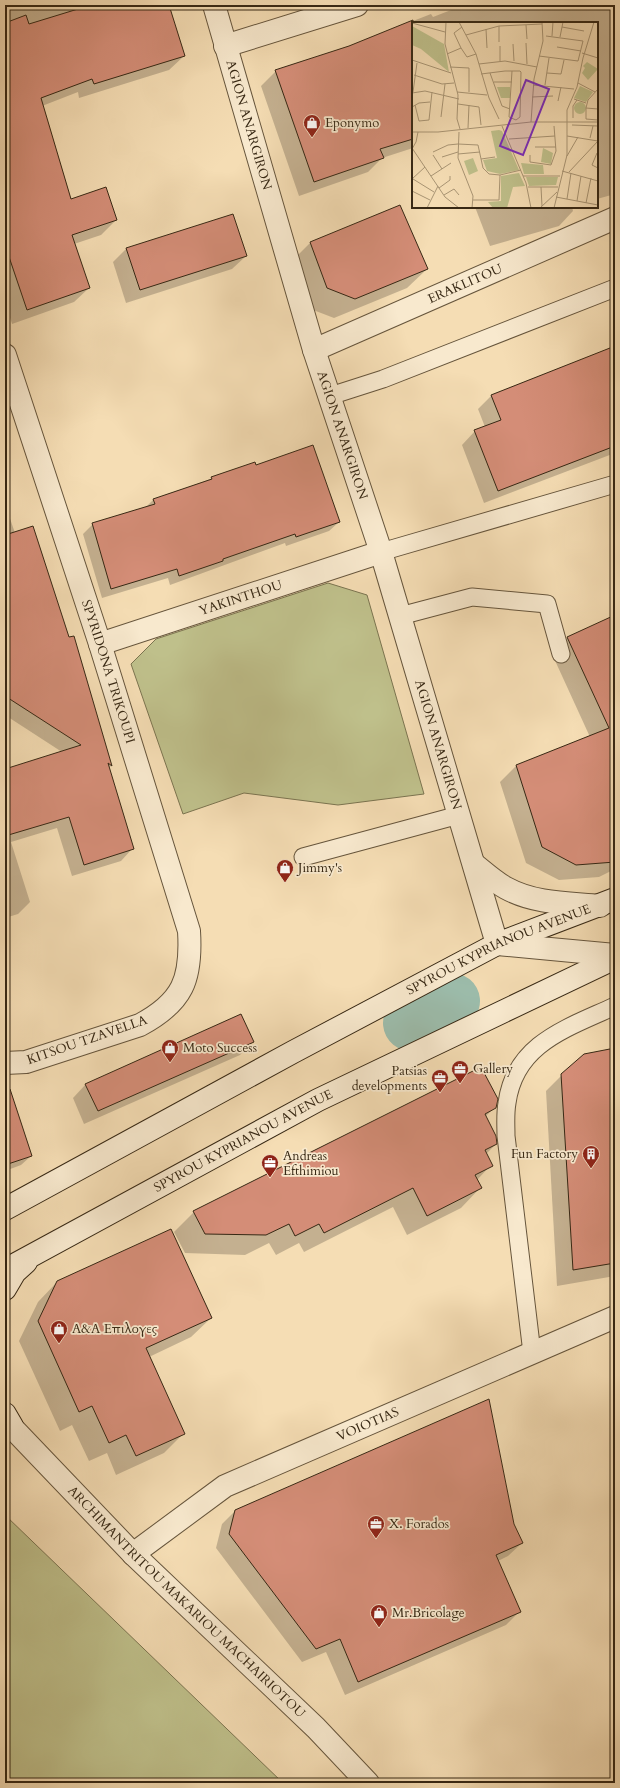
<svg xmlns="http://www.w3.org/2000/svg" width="620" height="1788" viewBox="0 0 620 1788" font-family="Cardo,serif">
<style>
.green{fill:#bfc08b;stroke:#7b7450}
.shadow{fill:#0003}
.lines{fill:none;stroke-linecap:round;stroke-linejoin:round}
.river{stroke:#9cbcab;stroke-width:56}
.building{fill:#d48d77;stroke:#372814}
.service-casing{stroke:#66553c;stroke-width:19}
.minor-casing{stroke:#66553c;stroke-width:24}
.tertiary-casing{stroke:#66553c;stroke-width:24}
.secondary-casing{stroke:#372814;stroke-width:24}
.service{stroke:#f8e9ce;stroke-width:17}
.minor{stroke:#f8e9ce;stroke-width:22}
.tertiary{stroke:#f8e9ce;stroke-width:22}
.secondary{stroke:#f8e9ce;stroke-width:22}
.labels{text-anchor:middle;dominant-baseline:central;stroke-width:3.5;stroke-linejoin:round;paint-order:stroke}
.poi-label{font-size:13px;fill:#372814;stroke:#f8e9ce;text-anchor:start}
.street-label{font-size:13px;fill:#372814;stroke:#f8e9ce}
.inset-road{fill:none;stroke:#a99574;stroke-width:1}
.view{fill:#7b2cbf;fill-opacity:0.15;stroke:#7b2cbf;stroke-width:2}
.inset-edge{fill:none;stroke:#372814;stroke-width:2}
</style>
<rect width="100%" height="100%" fill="#f5ddb4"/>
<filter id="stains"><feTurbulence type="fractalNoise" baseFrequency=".005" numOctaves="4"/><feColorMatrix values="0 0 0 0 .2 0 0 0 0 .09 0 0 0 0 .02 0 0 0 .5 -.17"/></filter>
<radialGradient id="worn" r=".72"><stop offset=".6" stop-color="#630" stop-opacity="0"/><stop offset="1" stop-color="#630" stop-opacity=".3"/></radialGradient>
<!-- green -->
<g class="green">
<polygon points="328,583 367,595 424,794 338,805 244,793 183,814 131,664 156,639"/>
<polygon points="5,1515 283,1783 5,1783"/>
</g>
<!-- shadow -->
<g class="shadow">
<polygon points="5,5 168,5 184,56 169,70 79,98 78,92 42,106 71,200 116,220 101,235 74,244 89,288 74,302 12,324 5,302"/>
<polygon points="241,5 270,5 247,10"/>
<polygon points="464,5 615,5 615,194 597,199 597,23 413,23 413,148 382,158 368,172 299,196 261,86 276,71 349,46 431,14 433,17"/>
<polygon points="400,206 427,269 407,288 334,318 308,308 291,262 310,243"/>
<polygon points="475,207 572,207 573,211 559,226 490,246"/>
<polygon points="127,248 246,256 232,269 126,303 113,262"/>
<polygon points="615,348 615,453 484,503 462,445 475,431 485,427 478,409 492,395"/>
<polygon points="254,463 255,466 339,522 329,531 286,546 285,543 170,585 168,578 102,598 83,534 93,524 145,508 153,500"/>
<polygon points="5,504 15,533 69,638 73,637 111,766 108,768 132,849 121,861 72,876 57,828 11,842 30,902 18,914 5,918 5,770 62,752 5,715"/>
<polygon points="615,616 615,869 599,877 559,880 526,863 500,782 516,766 590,737 552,654 568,637"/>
<polygon points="253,1042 240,1055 84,1124 73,1098 86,1084"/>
<polygon points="615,1049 615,1276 557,1286 546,1091 562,1075"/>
<polygon points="481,1068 495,1107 485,1117 496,1144 486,1154 491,1165 477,1180 480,1188 461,1208 407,1235 393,1207 304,1252 299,1243 276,1255 269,1243 245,1255 185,1253 174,1232 194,1212"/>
<polygon points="5,1128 31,1156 21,1165 5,1171"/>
<polygon points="57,1282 211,1318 191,1337 149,1357 183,1434 164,1453 116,1475 107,1453 89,1461 72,1425 60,1431 19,1341 38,1302"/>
<polygon points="235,1511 513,1524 522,1543 508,1556 498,1561 520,1611 506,1625 345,1695 326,1652 302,1662 216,1548 222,1524"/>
</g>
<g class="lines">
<!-- river -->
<polyline class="river" points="411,1023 452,1001"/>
</g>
<!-- building -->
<g class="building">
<polygon points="91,5 169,5 185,56 94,84 92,79 41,98 71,199 106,187 117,220 72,235 90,288 27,310 5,245 5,23 26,15 29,24"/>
<polygon points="413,20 413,139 380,149 384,158 314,182 275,70 349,46"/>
<polygon points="400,205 428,269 355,299 327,288 310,242"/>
<polygon points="233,214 247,256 140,290 126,248"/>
<polygon points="615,346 615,446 498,491 474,430 501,420 491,395"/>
<polygon points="313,445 340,522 296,537 295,534 223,559 223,561 179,576 177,569 111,589 92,523 155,504 153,499 212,479 211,477 255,462 256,465"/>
<polygon points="33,526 69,637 74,636 112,766 108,763 134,849 84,865 69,817 5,836 5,769 81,745 5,696 5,535"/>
<polygon points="615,615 615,862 576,865 542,847 516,765 609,728 567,637"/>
<polygon points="241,1014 254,1042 98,1111 85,1084"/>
<polygon points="615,1048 615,1263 573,1270 561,1074 584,1054"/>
<polygon points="481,1067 498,1099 496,1108 485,1114 496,1136 497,1144 485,1150 493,1166 475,1175 482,1188 427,1216 413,1188 324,1233 319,1224 295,1236 289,1224 266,1235 205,1234 193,1211"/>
<polygon points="10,1089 32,1156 5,1165 5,1090"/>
<polygon points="171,1229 212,1318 146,1348 185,1434 136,1456 126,1435 109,1443 92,1406 79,1412 38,1321 57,1281"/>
<polygon points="489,1399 514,1524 523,1543 496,1555 521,1612 358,1682 340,1639 316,1649 229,1534 235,1510"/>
</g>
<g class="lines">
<defs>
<g id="service">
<polyline points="330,396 383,379 615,288"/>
<polyline points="381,552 615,484"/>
<polyline points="400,616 472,597 547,604 561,654"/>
<polyline points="303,857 459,815"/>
<path d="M532,1353L506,1136C506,1125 505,1114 507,1103C515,1043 568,1028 615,1006"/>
</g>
<g id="minor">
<polyline points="225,46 357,5"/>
<path id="s1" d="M314,350L615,218"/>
<path id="s2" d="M5,355L100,644L189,931C192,979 183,1002 140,1025L26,1062L5,1063"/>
<path id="s3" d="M100,644L381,552"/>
<path id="s4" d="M133,1554L225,1486L615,1317"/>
</g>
<g id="tertiary">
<path id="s5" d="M214,5L314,350L381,552L497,944L615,955"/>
<path d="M474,864C484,872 495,882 506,888C535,904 569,903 600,906"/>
<path id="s6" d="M5,1420L133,1554L316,1728L368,1783"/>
</g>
<g id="secondary">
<path id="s7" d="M5,1209L293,1052L497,944L615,899"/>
<path id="s8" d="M5,1270L318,1100L615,958"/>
<polyline points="5,1289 15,1272 26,1262"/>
<polyline points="5,1414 12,1426"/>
</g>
</defs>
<!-- service casing -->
<use href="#service" class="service-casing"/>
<!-- minor casing -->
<use href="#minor" class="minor-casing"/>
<!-- tertiary casing -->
<use href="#tertiary" class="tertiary-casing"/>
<!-- secondary casing -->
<use href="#secondary" class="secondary-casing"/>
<!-- service -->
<use href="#service" class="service"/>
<!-- minor -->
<use href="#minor" class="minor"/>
<!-- tertiary -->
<use href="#tertiary" class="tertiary"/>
<!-- secondary -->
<use href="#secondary" class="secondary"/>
</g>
<!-- icons -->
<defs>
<symbol id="shop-pin" viewBox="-11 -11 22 30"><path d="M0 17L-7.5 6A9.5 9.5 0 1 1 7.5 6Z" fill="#8f2418" stroke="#f8e9ce"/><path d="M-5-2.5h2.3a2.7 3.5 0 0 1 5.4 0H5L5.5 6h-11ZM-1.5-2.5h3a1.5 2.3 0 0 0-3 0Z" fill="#fff"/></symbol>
<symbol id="office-pin" viewBox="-11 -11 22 30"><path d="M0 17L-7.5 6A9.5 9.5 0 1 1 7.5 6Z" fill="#8f2418" stroke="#f8e9ce"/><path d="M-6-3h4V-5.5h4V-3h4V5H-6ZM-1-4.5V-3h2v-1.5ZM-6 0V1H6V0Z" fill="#fff"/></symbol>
<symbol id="building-pin" viewBox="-11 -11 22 30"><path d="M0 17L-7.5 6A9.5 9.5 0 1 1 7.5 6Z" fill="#8f2418" stroke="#f8e9ce"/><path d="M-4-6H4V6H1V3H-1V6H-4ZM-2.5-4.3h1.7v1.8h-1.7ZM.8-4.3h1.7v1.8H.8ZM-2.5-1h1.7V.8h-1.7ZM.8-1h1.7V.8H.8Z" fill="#fff"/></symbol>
</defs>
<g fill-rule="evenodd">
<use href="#shop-pin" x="302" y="113" width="20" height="27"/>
<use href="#shop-pin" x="275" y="858" width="20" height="27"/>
<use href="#shop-pin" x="160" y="1038" width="20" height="27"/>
<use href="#office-pin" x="450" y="1059" width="20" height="27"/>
<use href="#office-pin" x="430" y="1068" width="20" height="27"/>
<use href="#building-pin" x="581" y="1144" width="20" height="27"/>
<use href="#office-pin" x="260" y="1153" width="20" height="27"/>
<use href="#shop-pin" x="49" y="1319" width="20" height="27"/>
<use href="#office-pin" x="366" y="1514" width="20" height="27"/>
<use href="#shop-pin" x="369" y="1603" width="20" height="27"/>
</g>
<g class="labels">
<!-- poi labels -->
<g class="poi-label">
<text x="325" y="123">Eponymo</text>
<text x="298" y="868">Jimmy's</text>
<text x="183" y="1048">Moto Success</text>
<text x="473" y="1069">Gallery</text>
<text x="427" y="1071" text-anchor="end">Patsias<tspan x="427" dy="15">developments</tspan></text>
<text x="578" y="1154" text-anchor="end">Fun Factory</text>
<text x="283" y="1156">Andreas<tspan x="283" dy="15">Efthimiou</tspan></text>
<text x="72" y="1329">Α&amp;Α Επιλογες</text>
<text x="389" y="1524">X. Forados</text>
<text x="392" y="1613">Mr.Bricolage</text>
</g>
<!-- street labels -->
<g class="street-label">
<text stroke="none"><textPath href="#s5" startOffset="125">AGION ANARGIRON</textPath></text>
<text stroke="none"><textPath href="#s1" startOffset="165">ERAKLITOU</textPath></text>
<text stroke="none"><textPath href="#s5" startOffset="449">AGION ANARGIRON</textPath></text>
<text stroke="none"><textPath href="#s3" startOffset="148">YAKINTHOU</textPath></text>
<text stroke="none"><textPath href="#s2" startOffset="333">SPYRIDONA TRIKOUPI</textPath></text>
<text stroke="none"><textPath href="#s5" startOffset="773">AGION ANARGIRON</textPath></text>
<text stroke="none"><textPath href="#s7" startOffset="558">SPYROU KYPRIANOU AVENUE</textPath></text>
<text transform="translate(87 1040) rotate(-19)">KITSOU TZAVELLA</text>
<text stroke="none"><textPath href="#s8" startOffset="271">SPYROU KYPRIANOU AVENUE</textPath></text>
<text stroke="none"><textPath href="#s4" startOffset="270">VOIOTIAS</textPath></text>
<text stroke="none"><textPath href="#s6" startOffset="257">ARCHIMANTRITOU MAKARIOU MACHAIRIOTOU</textPath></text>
</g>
</g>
<!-- overview -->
<g transform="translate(412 22)">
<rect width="186" height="186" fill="#f5ddb4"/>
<path d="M0,4L32,22L37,50L9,27L0,23ZM175,40L186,47L176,58L170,51L173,46L171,44ZM168,64L181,70L174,80L162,76ZM85,65H98V76H89ZM162 86a6 6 0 1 1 12 0a6 6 0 1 1-12 0ZM87,108L90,109L107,148L88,152L75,149L71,138L85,136L79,109ZM131,126L141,131L139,142L129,140ZM61,136L66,149L57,153L52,139ZM109,141L131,143L132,152H112ZM107,151L113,164L101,165L95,186H81L76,180L89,179V154ZM114,155H146L144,163L117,164Z" fill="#bfc08b"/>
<path class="inset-road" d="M34,0L33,22L46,73L45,97L48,107M47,0L64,32L77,76L87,97M0,1L33,10M114,3L115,17M87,4V20M50,5L42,11L49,26L55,35L64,32M150,5L172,9M74,7L75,26M54,13L87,4L130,2M140,14L141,0M148,15L151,0M114,21L115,42M101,22L102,39M88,24V39M145,25L169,29M170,31L186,36M35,32L49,26M127,34L166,39L171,19L134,14M0,38L39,51M67,42L93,39L125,45M38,45L57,46V70M78,51L90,84L98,87M135,51L149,52L152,38M69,52L93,49H108L109,50L108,95L104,98L97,95L100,49M2,53L30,62L42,61M82,60H100M166,61L183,70M121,63L162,67M133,63L137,36M186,67L176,78L174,86V97L186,98M1,70L5,41M45,70L75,73M0,71L13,69L47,77M120,75L141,74M162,77L174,81M146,79L149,65M46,82L67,85L69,103M3,83L7,99L17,98L20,70M0,85L7,81L18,80M174,86L186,87M29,95L33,62M161,96V84L165,78M119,100L122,57L131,19L130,0M160,103L186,104M90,104L114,161L119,186M56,106L57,83M0,110H26L119,100H186M47,110L46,136L61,174L60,186M155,114L186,119M178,116L181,104M97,117L143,114M46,122L66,123L71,146L77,152L88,153L109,148M123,125H144M0,126L33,175L47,186M0,127L4,120L6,110M21,130L36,123L46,122M185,131L180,143L186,146M46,132L68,130M21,133L30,147M118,133V140L139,143L144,129L142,104M155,134L166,115M30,135L46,130M69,137L83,135M150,149L186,159M157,150L186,119M19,154L39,141M111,154H148M0,157L13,145M1,157L22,170M116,165H146M129,165L130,184M27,166L38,158V154M0,169L18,178M32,173L42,167L47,173M144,175L186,183M155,177L159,151M61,178H87L88,153M165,179L169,154M174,181L179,156M15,186L26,164M128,186L145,170M142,186L155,133V88L165,65L171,36L182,0"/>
<path class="view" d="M114,58L137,67L111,133L88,124Z"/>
<rect width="186" height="186" class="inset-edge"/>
</g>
<!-- margin -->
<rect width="620" height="1788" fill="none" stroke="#f5ddb4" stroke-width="20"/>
<rect x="6" y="6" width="608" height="1776" fill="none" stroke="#372814" stroke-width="2"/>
<rect x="10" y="10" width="600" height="1768" fill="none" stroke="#372814"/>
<rect width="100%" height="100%" filter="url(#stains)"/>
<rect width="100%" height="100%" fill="url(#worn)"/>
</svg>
